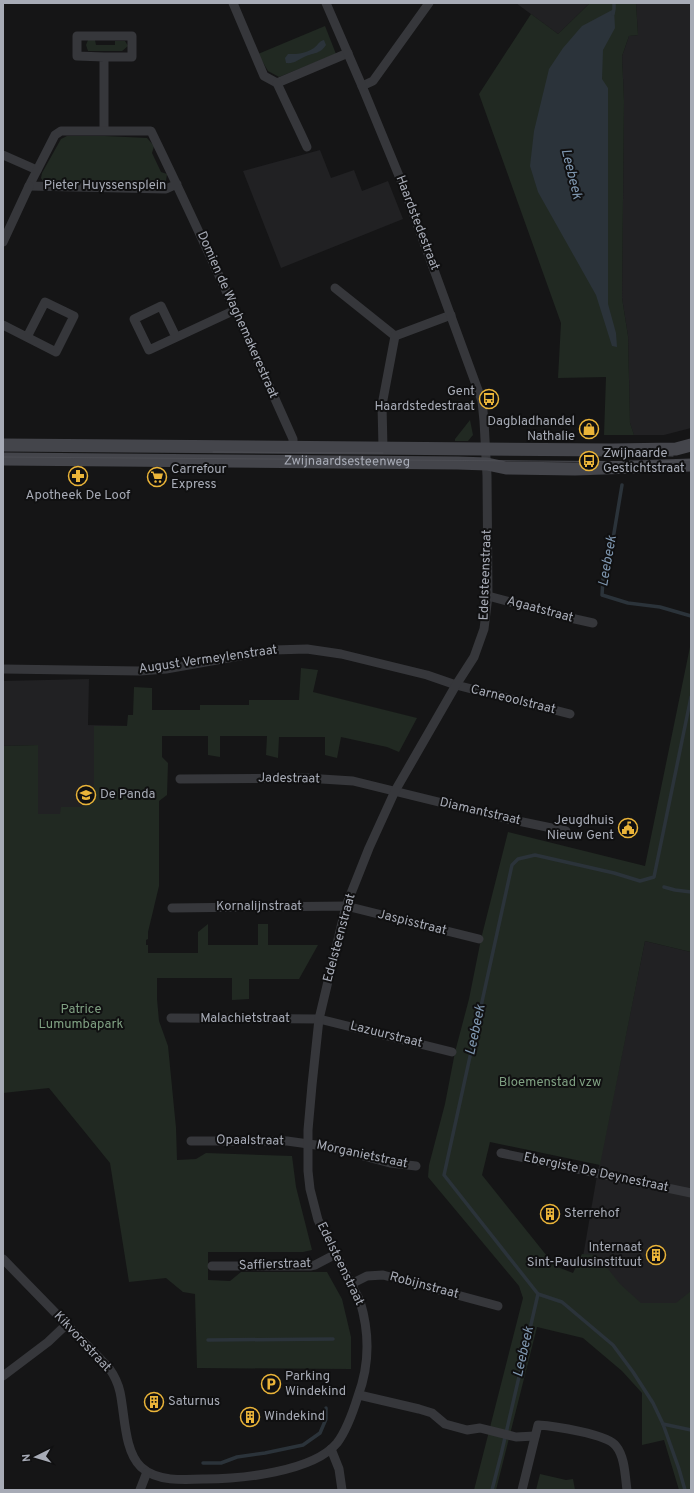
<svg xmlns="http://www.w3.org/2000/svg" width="694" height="1493" viewBox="0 0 694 1493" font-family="Overpass,sans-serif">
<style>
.built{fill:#212123}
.green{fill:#212922}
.water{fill:#2b333a}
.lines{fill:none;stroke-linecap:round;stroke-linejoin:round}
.stream{stroke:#2b333a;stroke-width:3.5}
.street{stroke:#36373b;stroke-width:9}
.secondary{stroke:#44454b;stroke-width:13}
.tram{stroke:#4d4e54;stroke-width:1}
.labels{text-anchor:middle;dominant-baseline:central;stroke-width:4;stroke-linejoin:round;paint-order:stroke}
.street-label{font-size:13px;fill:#a7abb6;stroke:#101011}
.poi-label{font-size:13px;fill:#a7abb6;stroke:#101011;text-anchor:start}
.park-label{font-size:13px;fill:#7fa082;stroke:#101011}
.water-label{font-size:14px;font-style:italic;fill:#7f97b0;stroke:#101011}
</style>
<rect width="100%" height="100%" fill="#151516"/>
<!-- built -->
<g class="built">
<polygon points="516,3 590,3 558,34"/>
<polygon points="636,3 691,3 691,428 664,435 634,435 630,423 628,336 622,298 624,101 622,56 629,36 638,35"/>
<polygon points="320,150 331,178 354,170 362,191 388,181 403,219 281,268 243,171"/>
<polygon points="89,679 88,725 133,726 135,903 35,880 38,745 3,746 3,681"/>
<polygon points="645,941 691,952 691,1294 669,1319 578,1286 596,1181"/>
</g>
<!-- green -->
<g class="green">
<polygon points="590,3 636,3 638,35 629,36 622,56 624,101 622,298 628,336 630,423 634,435 604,435 606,377 558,378 561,323 479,94 531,14 558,34"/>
<polygon points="325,26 336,54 279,77 268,71 258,54"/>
<polygon points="88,40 95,40 96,45 115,45 115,41 125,41 128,46 122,51 88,51 86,45"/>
<polygon points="67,136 105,136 147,138 154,146 152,153 161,172 167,174 166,181 162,183 47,182 43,181 41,178 42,173 61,139"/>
<polygon points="470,420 473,435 468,441 455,441 455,439"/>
<polygon points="691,642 691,952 645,941 600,1165 490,1142 482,1175 555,1266 573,1273 582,1254 597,1255 620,1284 641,1303 676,1303 691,1291 691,1490 679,1490 664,1440 642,1445 642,1393 622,1371 583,1338 537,1327 496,1490 474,1490 523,1298 519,1286 428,1177 429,1165 445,1104 455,1052 469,999 481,939 508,832 645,866"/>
<polygon points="301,668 318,670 313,692 417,718 399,752 387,747 341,737 337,758 325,755 325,737 279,737 278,758 266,755 267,736 220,736 220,757 208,755 208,736 162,736 162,757 168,763 167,795 159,801 159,886 148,932 148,939 146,940 146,945 148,945 148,953 198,953 198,932 208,924 208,945 258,945 258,924 268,924 268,945 318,945 299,979 249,979 249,999 232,1000 232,978 157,978 157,999 159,1021 168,1046 176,1128 177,1160 196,1159 206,1153 292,1156 296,1187 312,1250 303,1252 208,1252 208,1280 230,1281 241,1272 327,1272 342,1299 351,1337 351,1369 197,1368 195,1294 183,1292 166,1278 129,1282 110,1163 49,1088 3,1093 3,746 38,745 38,814 60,814 61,807 83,807 83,798 94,798 94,726 127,726 128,715 133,715 134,687 152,688 152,710 200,710 200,705 249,705 249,700 299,700"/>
<polygon points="540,1474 566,1480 573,1479 575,1490 536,1490"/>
</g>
<!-- water -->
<g class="water">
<polygon points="614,9 615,28 603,50 602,79 608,88 608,304 616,333 617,347 612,346 596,295 538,192 530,166 534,131 549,69 563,48 582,26"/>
<path d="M324,40L326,45C319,55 314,52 304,57C298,60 294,64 286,63L285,58L288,54C298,54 304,54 314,48C318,45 319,41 324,40Z"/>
</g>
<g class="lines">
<!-- stream -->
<g class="stream">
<polyline points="613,14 614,9 614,3"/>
<polyline points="622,485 613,539 603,579 602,595 628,603 660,607 691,616"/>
<polyline points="664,887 675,890 691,892"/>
<polyline points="538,1294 562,1302 613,1345 633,1372 653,1403 663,1424 679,1469 685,1490"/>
<polyline points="208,1340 333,1339"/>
<polyline points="663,1424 691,1430"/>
<polyline points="203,1463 221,1463 237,1457 265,1453 303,1445 320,1433 326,1419 326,1408"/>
<polyline points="492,1490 501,1455 538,1294 444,1175 512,865 518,859 535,855 614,873 640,881 654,877 691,697"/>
</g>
<!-- street -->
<g class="street">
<polyline points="233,3 264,76 277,83 348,53"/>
<path d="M277,83C287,105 297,125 307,147"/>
<polyline points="362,86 373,81 429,3"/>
<polyline points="104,130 104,57 132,57 132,36 77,36 77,56 104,57"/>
<polyline points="3,155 37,170"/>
<path d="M177,184L166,189L29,186L55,135L61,131H151C200,232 247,336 293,439V448"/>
<polyline points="3,242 29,186"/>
<polyline points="335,288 395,336 451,315"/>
<polyline points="3,325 56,352 74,316 45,302 27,337"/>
<polyline points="176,337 161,306 134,319 149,350 235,310"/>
<polyline points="383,448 382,405 395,336"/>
<polyline points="488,596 566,617 593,623"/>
<polyline points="3,669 140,671 166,669 274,650 307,649 341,654 427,675 456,685 570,714"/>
<polyline points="180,779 306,778 353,781 508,819 566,831"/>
<polyline points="172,908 346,906 479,939"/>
<polyline points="171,1018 319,1019 452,1052"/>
<polyline points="191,1141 287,1141 330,1147 390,1163 416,1166"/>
<polyline points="501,1153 691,1193"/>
<path d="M3,1259L109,1368C114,1375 118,1383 120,1392C125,1415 124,1451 141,1467C157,1482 185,1480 205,1479C240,1479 313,1472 337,1443C347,1430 353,1412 358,1396C370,1364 370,1334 360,1301L318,1220L310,1189L308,1171V1130L312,1085L319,1019L346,906L369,848L395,791L456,685L474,657L484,629L488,596L487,476L484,421L482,401L404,188L362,86L326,3"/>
<polyline points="212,1266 310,1266 315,1265 336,1254"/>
<polyline points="351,1284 367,1276 383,1275 498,1306"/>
<polyline points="3,1376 48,1342 67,1324"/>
<polyline points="359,1395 419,1409 432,1413 445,1424 467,1430 480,1428 516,1437 535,1436"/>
<polyline points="331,1449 339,1469 342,1490"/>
<polyline points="140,1490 147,1472"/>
<path d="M522,1490L538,1425C553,1426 608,1434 616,1446C625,1457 625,1476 627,1490"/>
</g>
<!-- secondary -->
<g class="secondary">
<polyline points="3,445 612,450 676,449 691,445"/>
<path id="s1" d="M3,459L458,463L487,464L506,468L575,469L691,465"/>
</g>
<!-- tram -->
<g class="tram">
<polyline points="213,452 383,453"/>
<polyline points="641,455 673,456"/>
<polyline points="3,457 661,462 691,460"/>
</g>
</g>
<!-- icons -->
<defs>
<symbol id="bus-ring" viewBox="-11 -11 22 22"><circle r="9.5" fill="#101011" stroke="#eab439" stroke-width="1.5"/><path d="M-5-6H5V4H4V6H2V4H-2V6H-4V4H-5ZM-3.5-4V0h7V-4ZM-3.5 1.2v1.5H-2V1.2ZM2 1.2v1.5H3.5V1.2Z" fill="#eab439"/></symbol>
<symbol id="shop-ring" viewBox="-11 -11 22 22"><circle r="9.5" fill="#101011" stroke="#eab439" stroke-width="1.5"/><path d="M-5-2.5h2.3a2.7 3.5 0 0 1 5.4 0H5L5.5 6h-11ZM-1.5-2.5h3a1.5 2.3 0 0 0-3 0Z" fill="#eab439"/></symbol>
<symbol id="pharmacy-ring" viewBox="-11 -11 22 22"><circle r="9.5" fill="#101011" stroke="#eab439" stroke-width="1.5"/><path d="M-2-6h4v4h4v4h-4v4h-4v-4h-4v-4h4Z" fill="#eab439"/></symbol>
<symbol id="supermarket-ring" viewBox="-11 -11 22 22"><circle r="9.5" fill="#101011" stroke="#eab439" stroke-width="1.5"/><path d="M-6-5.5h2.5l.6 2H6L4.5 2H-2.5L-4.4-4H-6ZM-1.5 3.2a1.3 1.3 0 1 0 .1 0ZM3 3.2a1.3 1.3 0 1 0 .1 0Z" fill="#eab439"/></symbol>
<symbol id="school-ring" viewBox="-11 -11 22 22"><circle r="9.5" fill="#101011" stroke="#eab439" stroke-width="1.5"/><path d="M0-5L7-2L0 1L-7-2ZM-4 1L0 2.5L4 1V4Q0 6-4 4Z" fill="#eab439"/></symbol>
<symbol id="civic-ring" viewBox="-11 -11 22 22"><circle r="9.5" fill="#101011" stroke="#eab439" stroke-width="1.5"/><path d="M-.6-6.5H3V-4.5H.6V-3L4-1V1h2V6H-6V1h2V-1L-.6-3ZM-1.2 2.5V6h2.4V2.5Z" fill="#eab439"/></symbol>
<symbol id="building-ring" viewBox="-11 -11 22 22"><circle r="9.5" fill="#101011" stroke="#eab439" stroke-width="1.5"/><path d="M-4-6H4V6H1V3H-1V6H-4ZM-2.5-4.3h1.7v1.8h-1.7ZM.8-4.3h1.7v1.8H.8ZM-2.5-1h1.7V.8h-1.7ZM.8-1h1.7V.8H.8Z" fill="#eab439"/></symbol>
<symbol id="parking-ring" viewBox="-11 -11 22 22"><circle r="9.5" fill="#101011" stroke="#eab439" stroke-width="1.5"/><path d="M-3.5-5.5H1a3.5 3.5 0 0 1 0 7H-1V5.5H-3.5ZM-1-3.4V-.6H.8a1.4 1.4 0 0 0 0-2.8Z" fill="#eab439"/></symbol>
</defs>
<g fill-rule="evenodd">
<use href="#bus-ring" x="478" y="388" width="22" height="22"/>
<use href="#shop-ring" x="578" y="418" width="22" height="22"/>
<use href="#bus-ring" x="578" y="450" width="22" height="22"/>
<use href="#pharmacy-ring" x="67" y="465" width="22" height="22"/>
<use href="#supermarket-ring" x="146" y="466" width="22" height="22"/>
<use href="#school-ring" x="75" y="784" width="22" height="22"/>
<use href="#civic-ring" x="617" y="817" width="22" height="22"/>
<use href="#building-ring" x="539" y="1203" width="22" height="22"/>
<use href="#building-ring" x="645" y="1244" width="22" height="22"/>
<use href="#parking-ring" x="260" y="1373" width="22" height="22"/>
<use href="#building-ring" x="143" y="1391" width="22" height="22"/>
<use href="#building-ring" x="239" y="1406" width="22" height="22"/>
</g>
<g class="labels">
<!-- street labels -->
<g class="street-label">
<text x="105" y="186">Pieter Huyssensplein</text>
<text transform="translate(417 223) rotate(69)">Haardstedestraat</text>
<text transform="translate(237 315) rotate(66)">Domien de Waghemakerestraat</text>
<text stroke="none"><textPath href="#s1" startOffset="344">Zwijnaardsesteenweg</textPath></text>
<text transform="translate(486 575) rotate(-88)">Edelsteenstraat</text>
<text transform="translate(540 610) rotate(15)">Agaatstraat</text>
<text transform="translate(208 660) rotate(-8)">August Vermeylenstraat</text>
<text transform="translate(513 700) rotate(14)">Carneoolstraat</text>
<text transform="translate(289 779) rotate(1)">Jadestraat</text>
<text transform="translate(480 812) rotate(13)">Diamantstraat</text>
<text x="259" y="907">Kornalijnstraat</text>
<text transform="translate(412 923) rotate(14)">Jaspisstraat</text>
<text transform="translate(340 938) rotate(-75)">Edelsteenstraat</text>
<text x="245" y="1019">Malachietstraat</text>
<text transform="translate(386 1035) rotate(14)">Lazuurstraat</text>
<text transform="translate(250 1141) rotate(1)">Opaalstraat</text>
<text transform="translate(362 1155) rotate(12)">Morganietstraat</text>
<text transform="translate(596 1173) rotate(12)">Ebergiste De Deynestraat</text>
<text transform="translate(340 1264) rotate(64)">Edelsteenstraat</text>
<text transform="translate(275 1265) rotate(-2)">Saffierstraat</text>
<text transform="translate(424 1286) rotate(15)">Robijnstraat</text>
<text transform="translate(82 1342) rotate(47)">Kikvorsstraat</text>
</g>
<!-- poi labels -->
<g class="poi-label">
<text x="475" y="392" text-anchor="end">Gent<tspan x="475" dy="15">Haardstedestraat</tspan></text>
<text x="575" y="422" text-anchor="end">Dagbladhandel<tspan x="575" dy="15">Nathalie</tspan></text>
<text x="603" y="454">Zwijnaarde<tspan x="603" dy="15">Gestichtstraat</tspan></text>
<text x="171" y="470">Carrefour<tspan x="171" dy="15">Express</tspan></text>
<text x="78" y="496" text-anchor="middle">Apotheek De Loof</text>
<text x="100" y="795">De Panda</text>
<text x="614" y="821" text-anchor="end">Jeugdhuis<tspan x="614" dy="15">Nieuw Gent</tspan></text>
<text x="564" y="1214">Sterrehof</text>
<text x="642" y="1248" text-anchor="end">Internaat<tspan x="642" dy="15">Sint-Paulusinstituut</tspan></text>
<text x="285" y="1377">Parking<tspan x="285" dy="15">Windekind</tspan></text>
<text x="168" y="1402">Saturnus</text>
<text x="264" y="1417">Windekind</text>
</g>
<!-- park labels -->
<g class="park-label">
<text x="81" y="1010">Patrice<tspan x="81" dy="15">Lumumbapark</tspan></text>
<text x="550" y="1083">Bloemenstad vzw</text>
</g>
<!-- water labels -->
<g class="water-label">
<text transform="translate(571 174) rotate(76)">Leebeek</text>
<text transform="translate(608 561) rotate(-80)">Leebeek</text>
<text transform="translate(476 1030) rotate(-78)">Leebeek</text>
<text transform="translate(524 1352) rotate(-77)">Leebeek</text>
</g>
</g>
<!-- border -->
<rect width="694" height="1493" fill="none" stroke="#a7abb6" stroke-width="8"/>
<!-- north arrow -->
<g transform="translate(36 1457) rotate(265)" stroke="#101011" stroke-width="3" paint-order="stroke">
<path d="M0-3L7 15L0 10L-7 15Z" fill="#a7abb6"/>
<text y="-6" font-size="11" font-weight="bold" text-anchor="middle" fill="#a7abb6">N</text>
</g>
</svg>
